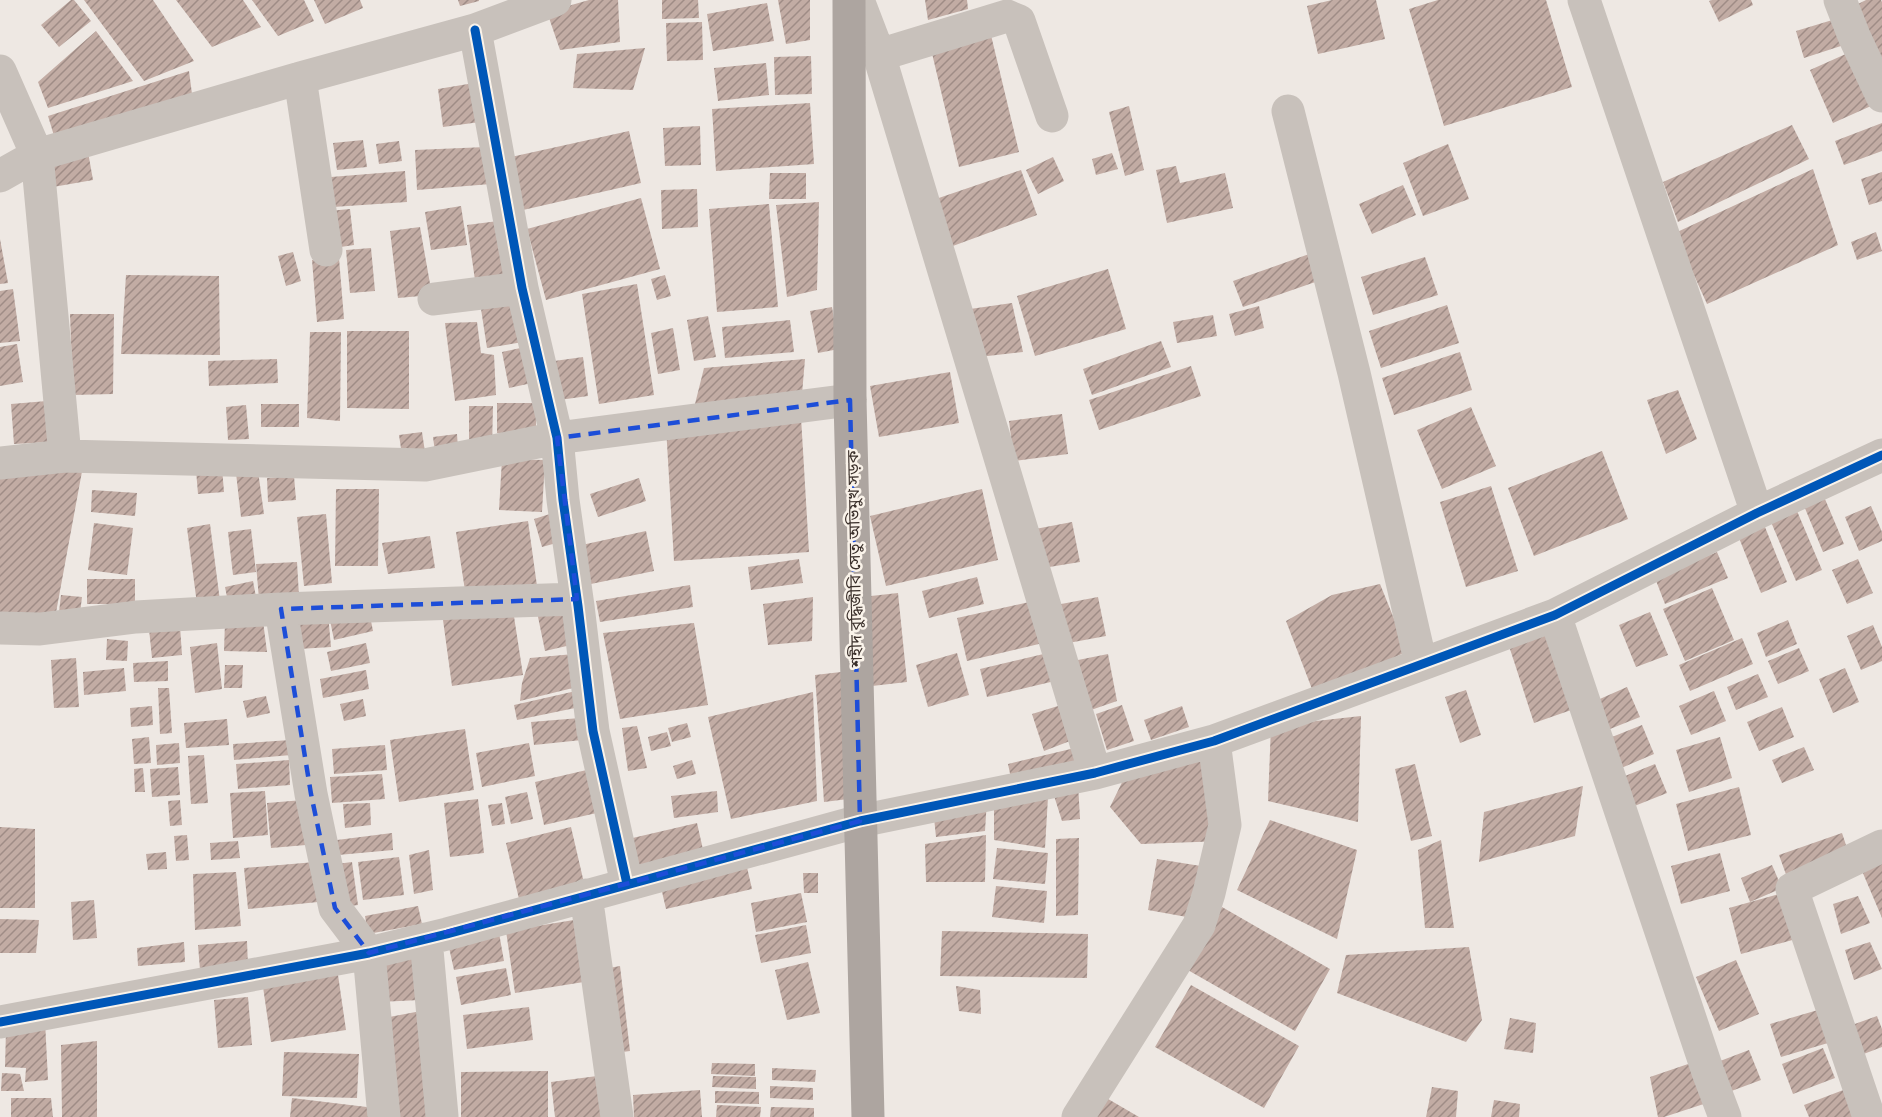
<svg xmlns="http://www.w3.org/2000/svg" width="1882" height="1117" font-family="'Fira Sans','Noto Sans Bengali',sans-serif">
<defs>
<pattern id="building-hatch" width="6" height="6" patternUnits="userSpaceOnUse" patternTransform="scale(1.5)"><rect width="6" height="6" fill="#c2aca4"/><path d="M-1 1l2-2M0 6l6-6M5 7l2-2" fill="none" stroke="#9f8c86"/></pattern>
</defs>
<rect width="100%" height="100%" fill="#eee8e3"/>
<!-- building -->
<path fill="url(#building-hatch)" d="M71 0H74L91 21 59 47 41 25Z
M84 0H153L194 61 144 81Z
M176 0H243L261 27 212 47Z
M252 0H304L314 21 278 36Z
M314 0H360L363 8 325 24Z
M458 0H479V1L460 6Z
M589 0H618L620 42 560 50 547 12Z
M662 0H698L699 18 662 19Z
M778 0H810V40L786 44Z
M925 0H967L968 9 928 20Z
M1332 0H1376L1385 39 1318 54 1307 6Z
M1438 0H1546L1572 87 1444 126 1409 9Z
M1712 0H1751L1753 5 1719 22 1709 1Z
M1866 0H1881L1882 2V79L1846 10Z
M767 3 774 41 713 51 707 14Z
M1839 18 1847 44 1804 58 1796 31Z
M702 22 703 60 667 61 666 23Z
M96 31 133 81 48 108 38 82Z
M990 31 1019 152 959 167 930 45Z
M645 48 633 90 573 88 577 54Z
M1848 53 1871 106 1833 123 1810 70Z
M811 56 812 94 775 95 774 57Z
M766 63 769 95 718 101 714 68Z
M189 71 192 94 55 139 48 116Z
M474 83 480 122 443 127 438 89Z
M810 103 814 164 716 171 712 109Z
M1129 106 1144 170 1125 176 1109 112Z
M1882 123V151L1844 165 1835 141Z
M1792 125 1809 159 1678 222 1663 182Z
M700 126 701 165 665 166 663 128Z
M629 131 641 183 523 210 511 157Z
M363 140 367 167 337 170 333 143Z
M399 141 402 161 379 164 376 144Z
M1448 144 1469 199 1423 216 1403 163Z
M486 147 491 184 417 190 415 150Z
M88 152 93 180 53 187 48 159Z
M1112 153 1118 169 1096 175 1092 159Z
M1053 157 1064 181 1038 194 1026 170Z
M1176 166 1180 183 1225 173 1233 208 1167 223 1156 170Z
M1813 169 1838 245 1707 304 1675 233Z
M1021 170 1037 215 942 250 927 202Z
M405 171 407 202 333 207 331 177Z
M1882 172V201L1869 205 1861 179Z
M770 173H806V199H769Z
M1403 185 1416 215 1372 234 1359 204Z
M697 189 698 227 662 229 661 190Z
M641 198 660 269 546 300 527 229Z
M819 202 817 290 787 297 776 205Z
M769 204 778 307 717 312 709 209Z
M461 206 467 245 431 250 425 212Z
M350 209 354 245 334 248 329 211Z
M506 220 514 274 475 280 467 225Z
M420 227 432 295 398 298 390 231Z
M1876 232 1882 251 1857 260 1851 242Z
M0 239 8 283 0 284Z
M371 248 375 291 350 293 346 250Z
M293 252 301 281 286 286 278 256Z
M1312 253 1321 280 1243 307 1233 281Z
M1425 257 1438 295 1373 315 1361 277Z
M339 258 344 319 317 322 312 260Z
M1108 269 1126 329 1035 356 1017 296Z
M126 275 219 276 220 355 121 354Z
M665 275 671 296 657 300 651 279Z
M637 284 654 395 599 404 582 294Z
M13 289 20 341 0 343V291Z
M1012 303 1023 352 979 357 963 310Z
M518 304 523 342 487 348 481 309Z
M1447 305 1459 343 1381 368 1369 331Z
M1259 306 1264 328 1235 336 1229 314Z
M832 307 839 349 818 353 810 311Z
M70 314H114L113 394 73 395Z
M1213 315 1217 336 1177 343 1173 322Z
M708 316 716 357 694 361 687 320Z
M790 320 794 352 725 358 722 327Z
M477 322 481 353 494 355 496 395 455 401 445 323Z
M673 328 680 370 658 374 651 333Z
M347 331H409V409L347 408Z
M310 332H341L340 421 307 418Z
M1161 341 1171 367 1092 395 1083 369Z
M17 344 23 382 0 386V347Z
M525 347 532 383 509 388 502 352Z
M1460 352 1472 390 1394 415 1382 378Z
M583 357 588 396 552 401 547 362Z
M277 359 278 383 209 386 208 361Z
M805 359 802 394 694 408 704 368Z
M1191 366 1201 396 1099 430 1089 400Z
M950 372 959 423 879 437 870 386Z
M1678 390 1697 439 1666 454 1647 400Z
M47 401 50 442 14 444 11 404Z
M497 403H536V433H497Z
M261 404H299V427H261Z
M246 405 249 439 228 440 226 407Z
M469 406H493L492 449H469Z
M1471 407 1496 466 1442 489 1417 430Z
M1062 414 1068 454 1014 461 1009 421Z
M801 417 809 552 674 561 666 427Z
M422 432 425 452 402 455 399 435Z
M457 434 458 449 435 452 433 437Z
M1602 451 1628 519 1534 556 1508 488Z
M502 459 545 460 542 512 499 510Z
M83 466 55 618 0 616V475Z
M222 468 224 492 198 494 196 470Z
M258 471 264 514 241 517 236 473Z
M294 476 296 500 268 502 267 478Z
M639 478 646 501 598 517 590 494Z
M1491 486 1518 571 1466 587 1440 502Z
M336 489H379L378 566H335Z
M982 489 998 560 886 586 870 516Z
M92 490 137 493 135 516 91 512Z
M1822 492 1844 544 1823 552 1802 501Z
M1871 506 1882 532V541L1859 551 1845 517Z
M1797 511 1822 570 1796 581 1771 522Z
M553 513 560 542 542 547 534 519Z
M326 514 332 583 304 586 297 517Z
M528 521 537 586 466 597 456 532Z
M1072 522 1080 562 1037 569 1030 530Z
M1763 522 1787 582 1761 593 1737 533Z
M94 523 133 528 127 575 88 570Z
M210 524 220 601 197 604 187 528Z
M251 529 256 572 233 575 228 532Z
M646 531 654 571 586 585 577 546Z
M430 536 435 568 388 574 382 543Z
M1717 552 1728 578 1665 604 1655 578Z
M799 559 803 583 751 590 748 567Z
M1858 559 1873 593 1847 604 1832 570Z
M297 562 299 596 259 599 256 564Z
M977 577 984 604 929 618 922 591Z
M87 579H135V604H87Z
M253 581 256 597 228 602 225 587Z
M1380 584 1407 651 1360 676 1312 689 1286 621 1332 595Z
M690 585 693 607 600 622 596 601Z
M1712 588 1734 640 1685 661 1663 609Z
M898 593 907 682 872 686 862 597Z
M61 595 82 597 80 613 59 612Z
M813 597 812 641 768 645 763 604Z
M1098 597 1106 636 1063 644 1056 605Z
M1034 601 1043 643 967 661 957 618Z
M563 606 571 645 545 651 537 612Z
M513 610 523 675 452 686 443 620Z
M369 611 373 631 334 640 330 620Z
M1650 612 1668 655 1636 667 1619 625Z
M328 614 331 647 299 649 297 616Z
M1788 620 1797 644 1766 657 1757 633Z
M263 621 267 652 224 651 225 622Z
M694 623 708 705 620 719 603 633Z
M1873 625 1882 647V661L1861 670 1847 636Z
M180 626 182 655 152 658 149 629Z
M1552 632 1577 708 1534 723 1509 646Z
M1742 638 1753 664 1690 691 1679 665Z
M107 639 128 641 127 661 106 660Z
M217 643 222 689 195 693 190 647Z
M366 643 370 663 331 671 327 652Z
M1799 648 1809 671 1778 684 1768 661Z
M1052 652 1059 680 987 697 980 669Z
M957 653 969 695 928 707 916 665Z
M574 654 577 687 520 701 522 683 530 658Z
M1108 654 1117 701 1091 710 1073 661Z
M76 658 79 707 54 708 51 660Z
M168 661V681L134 682 133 663Z
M225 665H243L242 688H224Z
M124 668 126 691 84 695 83 672Z
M1845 668 1859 702 1833 713 1819 679Z
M366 670 369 689 323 698 320 679Z
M841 672 848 799 824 802 815 675Z
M1758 674 1768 697 1736 710 1727 687Z
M1627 687 1640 717 1605 731 1593 702Z
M158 688H169L172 733 160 734Z
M1466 690 1481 735 1460 743 1445 697Z
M576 691 580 707 517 720 514 705Z
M1714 691 1726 721 1691 735 1679 706Z
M813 692 817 801 731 819 708 717Z
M266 696 270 713 247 718 243 701Z
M363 699 366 716 344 721 340 704Z
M1122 705 1134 741 1107 750 1096 714Z
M152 706 153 725 131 727 130 708Z
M1058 706 1070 741 1044 751 1032 714Z
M1182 706 1189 727 1151 740 1144 720Z
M1782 707 1794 737 1759 751 1747 722Z
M1361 716 1358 822 1268 801 1271 726Z
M580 718 582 740 534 745 531 722Z
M227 719 229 745 186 748 184 723Z
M687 723 691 737 672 742 668 728Z
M1642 725 1654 754 1619 769 1607 739Z
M637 726 647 768 628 771 622 728Z
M465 729 474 790 399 802 390 740Z
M667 732 671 746 651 751 648 737Z
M149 737 151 763 134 764 132 739Z
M1720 737 1732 778 1689 792 1676 750Z
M290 740 291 755 234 760 233 744Z
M179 743 180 763 157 765 156 745Z
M529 743 535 776 482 787 476 753Z
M1230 744 1224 841 1141 844 1110 807 1130 766Z
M385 745 387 770 334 774 332 749Z
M1804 747 1814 770 1782 783 1772 760Z
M1075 748 1080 767 1012 783 1008 764Z
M204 755 208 803 191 804 188 756Z
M289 760 290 785 238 789 236 764Z
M692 760 696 774 677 779 673 766Z
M1415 764 1432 836 1411 841 1395 769Z
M1655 764 1667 793 1632 807 1620 778Z
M178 767 180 795 152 797 150 769Z
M143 768 145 792H135L134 769Z
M591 769 601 812 544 825 535 782Z
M382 774 385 799 332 803 330 777Z
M1050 783H1078L1080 819 1062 821Z
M1583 786 1575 836 1479 862 1484 812Z
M1739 787 1751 835 1688 851 1676 804Z
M265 791 268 835 233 838 230 793Z
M717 791 718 812 674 818 671 796Z
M527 792 533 819 511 824 505 797Z
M994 796 1048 797 1045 848 994 840Z
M478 799 484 853 450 857 444 803Z
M987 799 985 831 936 837 933 808Z
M180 800 182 825 170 826 168 801Z
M303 800 306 845 271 848 267 803Z
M370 803 371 825 345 828 343 804Z
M502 803 505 824 492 826 488 805Z
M1270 820 1357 850 1337 939 1237 890Z
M697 823 704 854 631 871 624 840Z
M0 827 35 829V908H0Z
M571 827 584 883 519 899 506 843Z
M392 833 393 850 338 855 337 840Z
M1842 833 1850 857 1788 880 1779 855Z
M187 835 189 860 176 861 174 836Z
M986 835 985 882H926L925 844Z
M1079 838 1078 915 1056 916V839Z
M1441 840 1454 928H1425L1418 850Z
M238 841 240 858 211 860 210 843Z
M997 848 1048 853 1045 884 993 879Z
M429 850 433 890 414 894 409 855Z
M166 852 167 869 148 870 146 854Z
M1720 853 1730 891 1681 904 1671 866Z
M399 857 404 895 363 900 358 862Z
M1157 859 1207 867 1198 919 1148 910Z
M315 862 318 902 248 909 244 868Z
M352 862 358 905 343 907 337 864Z
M1882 862V918L1862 871Z
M746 863 752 889 666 909 660 883Z
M1772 865 1782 888 1750 902 1741 878Z
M236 872 241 926 195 930 193 874Z
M803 873H818V893H804Z
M996 886 1047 891 1044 923 992 917Z
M801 893 807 922 756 932 751 903Z
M1783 893 1796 939 1741 954 1729 908Z
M1858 896 1870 923 1841 934 1833 904Z
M94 900 97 938 73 940 71 902Z
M418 906 422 924 368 934 365 916Z
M1222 907 1330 969 1295 1031 1186 969Z
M0 919 39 920 36 953H0Z
M580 919 590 981 515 993 506 931Z
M806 925 811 953 761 963 755 935Z
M942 931 1088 934 1087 978 940 976Z
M499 933 504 961 454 970 448 943Z
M247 941 248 967 200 970 198 945Z
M184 942 185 962 138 966 137 948Z
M1870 942 1882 969 1854 980 1845 950Z
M1469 947 1482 1020 1466 1042 1337 993 1346 955Z
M417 953 420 1000 379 1002V962Z
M1736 960 1759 1014 1719 1031 1696 977Z
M808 962 820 1013 787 1020 775 970Z
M620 966 630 1051 615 1053 604 969Z
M337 968 346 1030 271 1042 262 980Z
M506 968 511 995 461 1005 456 977Z
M1191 985 1299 1046 1264 1108 1155 1047Z
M956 986 980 990 981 1014 959 1011Z
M248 997 252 1045 218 1048 214 1000Z
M529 1007 533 1040 467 1049 463 1015Z
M1818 1010 1828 1043 1781 1057 1770 1024Z
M421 1011 436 1117H391L384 1018Z
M1877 1016 1882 1029V1047L1861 1055 1852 1025Z
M1510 1018 1536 1023 1533 1053 1504 1049Z
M45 1021 48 1080 25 1082 26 1068 5 1067 6 1030Z
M97 1041V1117H62L61 1045Z
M1823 1048 1835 1078 1793 1094 1782 1064Z
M1749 1050 1761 1080 1718 1096 1707 1066Z
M284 1052 359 1054 357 1098 282 1096Z
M712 1063 755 1064V1076L711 1074Z
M1691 1063 1719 1099 1664 1117H1658L1650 1077Z
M772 1068 816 1070 815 1082 772 1080Z
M548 1071V1117H461V1072Z
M2 1073 20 1074 24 1091H1Z
M605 1075 610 1117H555L551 1082Z
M713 1076 756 1077V1089L712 1087Z
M770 1086 813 1088V1100L770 1098Z
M1432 1087 1458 1091 1456 1117H1426Z
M1846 1089 1857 1117H1809L1804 1105Z
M700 1090 702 1117H634L633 1095Z
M715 1091 759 1092V1104L715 1103Z
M1103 1096 1139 1117H1090Z
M11 1098H51L53 1117H11Z
M292 1098 375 1108 373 1117H290Z
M1494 1100 1520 1104 1519 1117H1491Z
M717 1105 761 1107 760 1117H716Z
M771 1107 814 1108V1117H770Z"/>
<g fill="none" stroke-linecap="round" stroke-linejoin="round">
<!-- minor -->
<path stroke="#c8c1bb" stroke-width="33" d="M858 0 879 55 1095 773
M1584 0 1757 513
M1840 0 1854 36 1882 96
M475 30 522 288 557 438 563 500 578 606 593 731 627 884
M879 55 1007 16 1019 21 1052 116
M0 71 37 155 65 456
M300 78 326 250
M1288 111 1354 373 1421 664
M0 176 37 155 300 78 475 30 555 0
M434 299 522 288
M0 463 65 456 425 465 557 438 850 400
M1555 615 1708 1072 1725 1117
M0 628 40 629 136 617 281 609
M586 895 617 1117
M426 939 442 1116
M0 1022 369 953 447 934 860 821 1095 773 1214 741 1555 615 1757 513 1882 455
M384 1117 369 953 335 908 311 794 281 609 577 599
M1078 1117 1199 925 1209 893 1225 825 1214 741
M1869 1117 1792 889 1882 846"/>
<!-- major -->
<path stroke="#ada5a0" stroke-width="33" d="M849 0 850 400 868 1117"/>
<defs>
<path id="cycleway" d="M475 30 522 288 557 438 563 500 578 606 593 731 627 884
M0 1022 369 953 447 934 860 821 1095 773 1214 741 1555 615 1757 513 1882 455"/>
</defs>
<!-- cycleway casing -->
<use href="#cycleway" stroke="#faf3ea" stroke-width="13"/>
<!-- cycleway -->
<use href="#cycleway" stroke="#0057b8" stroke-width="9"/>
</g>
<!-- marked area -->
<path fill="none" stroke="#1d4ed8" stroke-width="4.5" stroke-dasharray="12 8" stroke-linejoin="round" d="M850 400 860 821 369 953 335 908 311 794 281 609 577 599 557 438Z"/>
<g text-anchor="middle" stroke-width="5" stroke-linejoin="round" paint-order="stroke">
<!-- street labels -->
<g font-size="16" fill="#392e29" stroke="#faf3ea">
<text transform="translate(854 559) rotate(-91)" y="6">শহীদ বুদ্ধিজীবি সেতু অভিমুখ সড়ক</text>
</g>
</g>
</svg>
